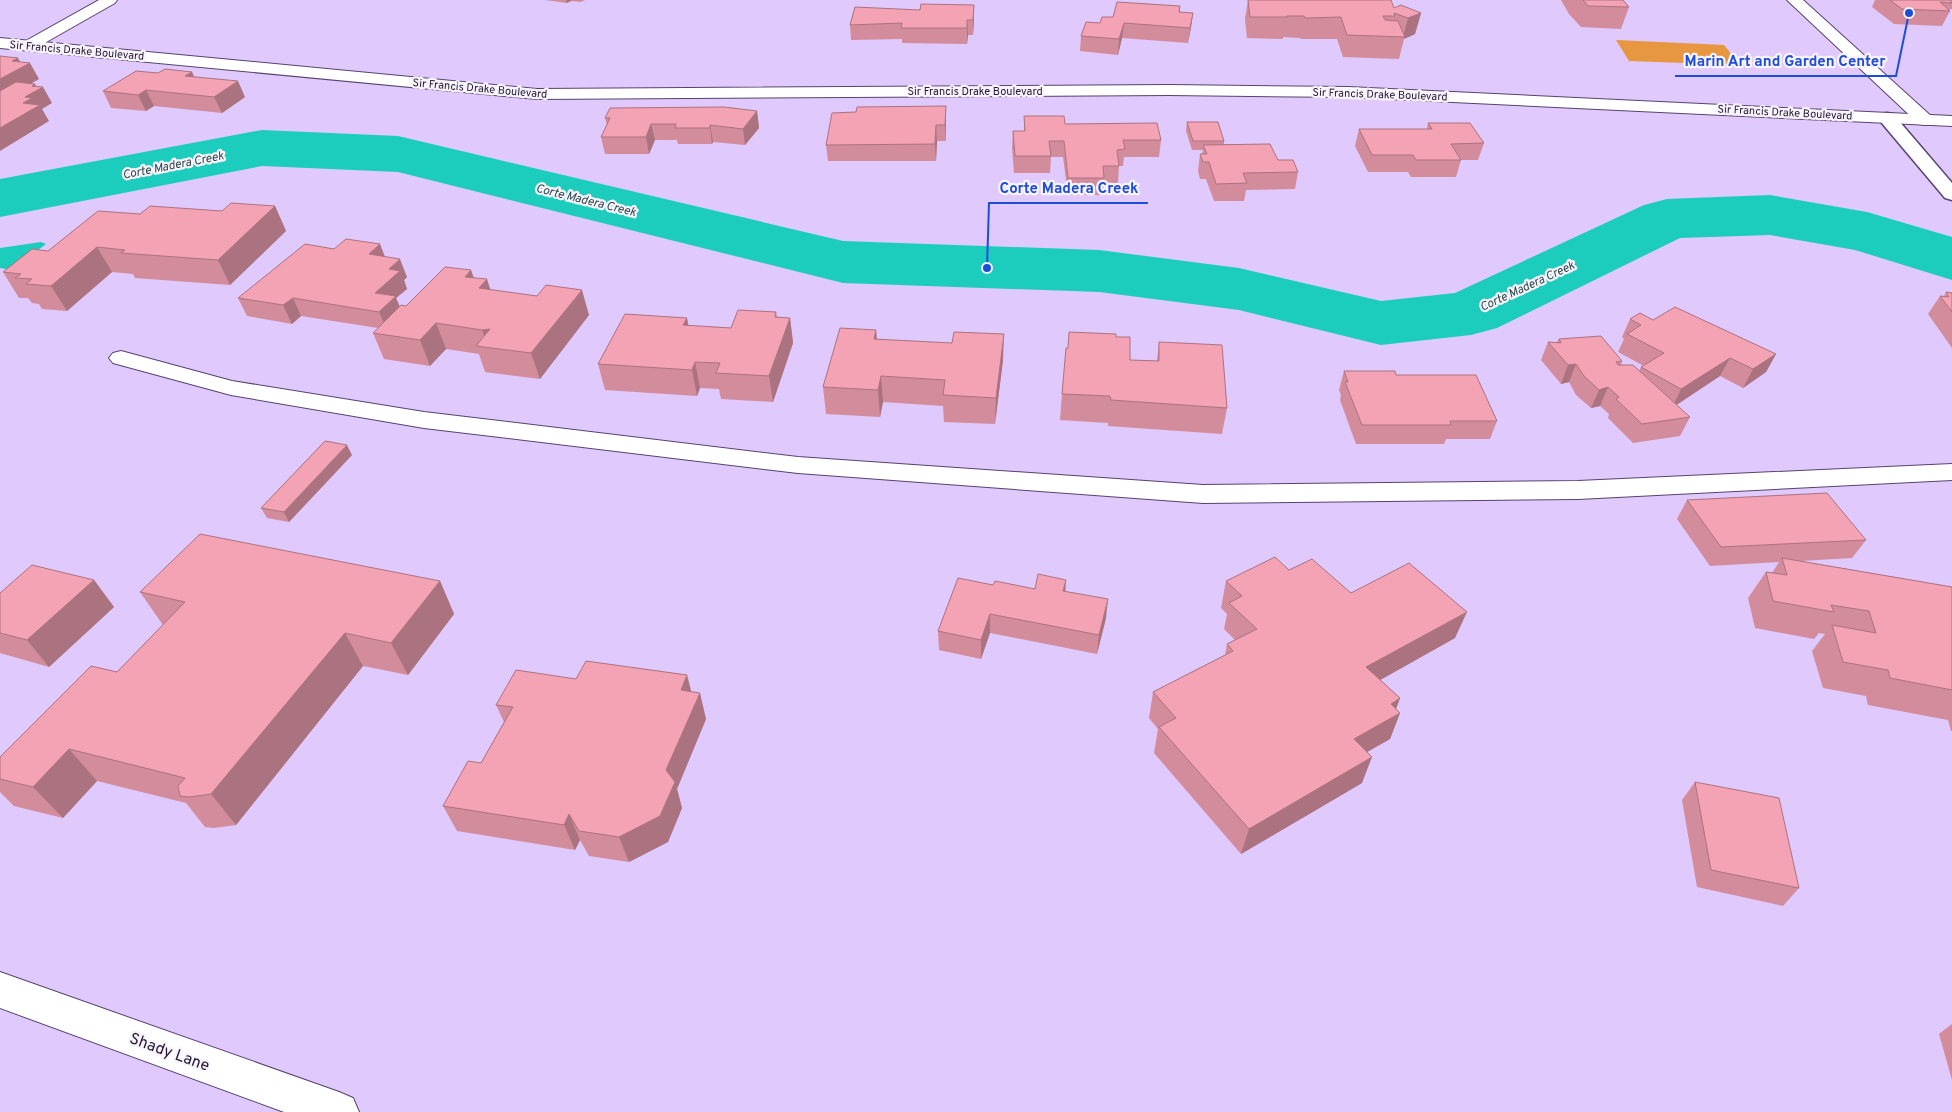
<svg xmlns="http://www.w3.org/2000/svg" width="1952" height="1112" font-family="Overpass,sans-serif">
<rect width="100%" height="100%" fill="#e0c9fc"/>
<!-- green -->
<path fill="#e69740" d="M1616 40 1724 45 1740 65 1629 61Z"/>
<!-- water -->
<path fill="#1ccdbd" d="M41 242 46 244 12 270 0 268V248Z"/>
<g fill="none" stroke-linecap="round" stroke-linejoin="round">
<!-- river -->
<path fill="#1ccdbd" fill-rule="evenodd" d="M262 130 398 136 843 241 1099 250 1239 268 1381 301 1455 293 1644 205 1667 199 1770 195 1867 212 1952 237V280L1855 250 1770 235 1680 238 1497 328 1471 335 1381 345 1239 310 1099 292 843 283 398 172 262 166 0 217V179Z"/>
<defs>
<path id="service" d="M1887 113 1893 114 1952 183V200L1945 198 1881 122 1879 118 1881 114Z"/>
<path id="minor" d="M99 0H117L115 3 34 49H22L20 46 22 43Z
M121 351 232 381 424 412 798 457 1203 485 1578 481 1952 464V480L1578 499 1203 503 798 473 424 428 231 395 113 363 109 358 113 353Z"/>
<path id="tertiary" d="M1787 0H1803L1931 116 1934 120 1931 124 1925 125 1919 124Z
M0 972 339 1092 353 1098 359 1112H284L0 1008Z"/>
<path id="primary" d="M0 38 537 89 1169 85 1348 87 1952 116V126L1348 97 1169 95 537 99 0 48Z"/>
</defs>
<!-- service casing -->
<use href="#service" stroke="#57436d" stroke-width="3"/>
<!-- minor casing -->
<use href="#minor" stroke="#57436d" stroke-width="2"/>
<!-- tertiary casing -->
<use href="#tertiary" stroke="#57436d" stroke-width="2"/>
<!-- primary casing -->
<use href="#primary" stroke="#57436d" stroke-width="2"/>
<!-- service -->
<use href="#service" fill="#fff" fill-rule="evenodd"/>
<!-- minor -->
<use href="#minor" fill="#fff" fill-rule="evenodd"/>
<!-- tertiary -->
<use href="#tertiary" fill="#fff" fill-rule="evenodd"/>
<!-- primary -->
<use href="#primary" fill="#fff" fill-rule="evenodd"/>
</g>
<!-- wall -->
<path fill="#d28c9c" d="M545 0H585L581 2 571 1 567 3Z
M1248 0H1391L1394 8 1421 13 1415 34 1404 39 1399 59 1343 57 1337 39H1301L1300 38 1283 37V39L1247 38 1245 19Z
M1561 0H1657H1623L1629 7 1621 29 1581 27 1569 14Z
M1873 0H1952V9H1950V11L1942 26 1894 24 1872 7 1875 0Z
M921 4 974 20 973 35H968L967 44 902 43V39L851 40 850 25 920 10Z
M1180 6V12L1193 13 1188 43 1122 38 1118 55 1080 51 1081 36 1100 23 1113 17Z
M192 72 194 77 245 97 222 113 154 106 146 111 111 108 103 91 158 73Z
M946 106V141H937L936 161H828L826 145 856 112Z
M757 111 759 128 745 145 713 142 712 144H678L677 140H655L649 154H605L601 137 607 125 605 118Z
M1024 116 1065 124 1161 140 1159 157H1124L1123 166H1119L1118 183H1104L1103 195H1068L1063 157H1051L1050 173H1014L1012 148 1013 131H1024Z
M1187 122 1224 141V144L1278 160 1298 172 1295 189 1246 190 1244 201H1214L1206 179H1200L1198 171 1200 154H1202L1203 150H1192L1186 131Z
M1428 123 1484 143 1478 160H1461L1456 177H1411L1408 172H1368L1355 146 1359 129H1427Z
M275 206 286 231 230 285 135 278 133 274 112 272 67 311 42 309 39 304 32 303 28 298H19L3 272 48 251 140 214 222 211Z
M385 256 407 277 404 280 407 289 396 298 400 307 406 306 474 278 490 289 589 315 540 379 485 372 479 354 446 349 430 366 384 359 373 333 378 328 301 316 292 324 247 316 238 298Z
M1946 292 1952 293V348L1928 314 1940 296H1944Z
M776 312 777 317 790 318 793 343 773 402 721 399 719 389 700 388 697 396 605 390 598 364 688 326 731 328Z
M1630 319 1776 354 1766 372 1743 388 1720 376 1676 405 1690 417 1680 436 1633 443 1608 418 1609 414 1600 406 1591 408 1576 395 1569 382 1561 384 1541 360 1548 342H1557L1559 339 1622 361 1621 365 1639 371 1641 367 1644 366 1618 352 1624 339 1622 337Z
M876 330 877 339 1003 360 995 424 944 422 943 406 883 402 880 417 826 414 823 387Z
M1116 337 1130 360 1157 361 1159 342 1227 408 1222 434 1108 426V423L1060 420 1062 394 1068 348Z
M1344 371 1396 375 1497 421 1490 439H1446L1444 444H1356L1340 400 1341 395 1339 390Z
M352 455 289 522 267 518 261 508Z
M1687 500 1866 540 1852 558 1801 561 1952 587V731H1951L1948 720 1868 705 1866 696 1823 688 1812 651 1825 634 1819 633 1814 639 1755 628 1748 598 1766 572 1772 573 1779 562 1710 566 1677 519Z
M1289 570 1351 593 1455 638 1380 680 1400 698 1396 709 1400 713 1390 739 1367 752 1362 783 1241 854 1154 753 1158 729 1149 718 1153 692 1225 655 1227 644 1235 640 1224 629 1227 614 1221 608 1226 581Z
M94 580 114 607 49 667 0 653V593Z
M440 581 454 614 408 675 363 666 236 825 214 828 205 827 186 803 97 781 63 818 14 806 0 792V757L117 672 163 625 140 592Z
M993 585 1065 592 1106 618 1097 654 990 633 981 659 939 650 938 631Z
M576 679 691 692 706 719 677 789 682 808 668 842 629 862 589 856 580 840 575 850 457 831 443 806 481 763 504 722 496 705Z
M1695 782 1799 888 1783 906 1697 887 1682 800Z
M1952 1024V1080L1939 1034Z"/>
<!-- shaded-wall -->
<path fill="#ab727f" d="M566 0H571V1L567 3Z
M974 5V20L973 35V20Z
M1193 13 1191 28 1188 43 1190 28Z
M1421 13 1415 34 1404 39 1405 37H1403L1408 18Z
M967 20 968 35 967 44Z
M1124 23 1122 38 1118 55 1119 39Z
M18 58 23 67 30 63 39 79 0 101V79L12 61Z
M192 72 199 88 185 76Z
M238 81 245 97 222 113 214 97Z
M35 84 38 90 43 87 52 103 42 109 49 121 0 151V128L23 103 25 97 32 86Z
M146 90 154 106 146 111 138 95Z
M946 106V141L945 125Z
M757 111 759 128 745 145 743 129Z
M651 124 655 140 649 154 646 137Z
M710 125 713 142 712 144 710 128Z
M936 125 937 141 936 161 935 144Z
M275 206 286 231 230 285 218 260Z
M380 244 387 262 369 254Z
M97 247 112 272 67 311 51 286Z
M400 259 407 277 404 280 407 289 396 298 403 314 387 330 379 312 375 293 389 269Z
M471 270 480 295 465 277Z
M487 279 495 305 479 288Z
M582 290 589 315 540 379 531 353Z
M293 298 301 316 292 324 283 305Z
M687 318 692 343 683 325Z
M790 318 793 343 773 402 769 376Z
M436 323 446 349 430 366 420 340Z
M490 329 488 347 482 330Z
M876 330 878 356 874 339Z
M1004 334 1003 360 995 424 996 398Z
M1776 354 1766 372 1743 388 1753 369Z
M1730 358 1720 376 1672 408 1681 389Z
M695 362 700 388 697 396 692 370Z
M1576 364 1569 382 1561 384 1568 365Z
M881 376 883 402 880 417 878 390Z
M1608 387 1600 406 1591 408 1599 390Z
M347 445 352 455 289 522 284 512Z
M94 580 114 607 49 667 27 640Z
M1066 580 1065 598 1063 591Z
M440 581 454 614 408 675 391 643Z
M1108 599 1106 618 1097 654 1099 635Z
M1467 612 1455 638 1357 693 1366 667Z
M990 614V633L981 659V640Z
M345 633 363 666 236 825 211 794Z
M687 675 694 702 681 690Z
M700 693 706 719 677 789 682 808 668 842 629 862 619 837 666 770Z
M1400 698 1393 717 1400 713 1390 739 1344 765 1354 739 1391 704Z
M69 749 97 781 63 818 33 787Z
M1372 757 1362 783 1241 854 1249 829Z
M569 814 580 840 575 850 564 825Z"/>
<!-- building -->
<path fill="#f4a3b5" stroke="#ab727f" d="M1248 0H1391L1394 8 1401 5 1421 13 1408 18 1394 13 1395 16H1383L1385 20 1398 21 1405 37 1347 35 1341 17 1305 18 1304 16H1287V17H1250Z
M1583 0H1623L1629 7 1588 6Z
M1890 0H1950L1952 3 1940 2 1950 11 1902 9Z
M1117 2 1180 6 1179 12 1193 13 1190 28 1124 23 1119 39 1081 36 1086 22 1100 23 1102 17H1113Z
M921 4 974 5 973 20H967V28H901L902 23 850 25 855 7 920 10Z
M0 56 18 58 12 61 30 63 0 79Z
M165 69 192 72 185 76 238 81 214 97 146 90 138 95 103 91 136 71 158 73Z
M16 82 35 84 32 86 43 87 25 97 32 98 23 103 40 105 0 128V91Z
M946 106 945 125H936L935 144 826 145 832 113 856 112 857 107Z
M724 107 757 111 743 129 710 125V128H675L676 124H651L646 137H601L610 118H605L610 108Z
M1024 116H1064L1065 124 1157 123 1161 140H1123L1125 149 1117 150 1119 166H1103L1104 178H1068L1064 141H1049L1051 156H1015L1013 131H1025Z
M1187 122H1218L1224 141H1193Z
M1428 123H1470L1484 143 1451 144 1461 160H1416L1413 155H1372L1359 129H1432Z
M1270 144 1278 160H1293L1298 172 1243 173 1247 183 1216 184 1209 162H1203L1200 154H1207L1203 145Z
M231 203 275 206 218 260 121 253 125 250 97 247 51 286 26 284 32 279 15 278 21 274 3 272 32 249 48 251 98 211 140 214 150 206 222 211Z
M346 239 380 244 369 254 400 259 389 269 400 271 375 293 396 296 379 312 293 298 283 305 238 298 305 244 334 249Z
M445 267 471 270 465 277 487 279 479 288 537 296 546 285 582 290 531 353 476 346 490 329 482 330 436 323 420 340 373 333 401 305 406 306Z
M1946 292 1952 293V312L1940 296 1949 297Z
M1675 307 1776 354 1753 369 1730 358 1681 389 1641 367 1664 353 1627 334 1641 325 1630 319 1640 313 1653 320Z
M738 310 776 312 775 317 790 318 769 376 716 373 720 363 695 362 692 370 598 364 625 314 687 318 683 325 731 328Z
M840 328 876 330 874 339 952 343 954 332 1004 334 996 398 943 395 945 380 881 376 878 390 823 387Z
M1069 332 1116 334V337H1130V360L1159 361V342L1222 345 1227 408 1111 400 1110 396 1062 394 1066 348H1068Z
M1601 336 1622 361 1616 362 1618 365H1633L1690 417 1642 424 1616 399 1619 397 1608 387 1599 390 1584 376 1576 364 1568 365 1548 342 1561 343 1559 339Z
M1344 371H1395L1396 375H1476L1497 421H1450L1451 425H1362L1345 382H1348Z
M325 441 347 445 284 512 261 508Z
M1827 493 1866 540 1721 547 1687 500Z
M200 534 440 581 391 643 345 633 211 794 189 797 180 796 178 786 185 778 69 749 33 787 0 779V757L91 666 117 672 185 602 140 592Z
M1275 557 1289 570 1312 559 1351 593 1409 563 1467 612 1366 667 1400 698 1391 704 1400 713 1354 739 1372 757 1249 829 1159 727 1176 718 1153 692 1233 651 1227 644 1257 629 1229 603 1242 596 1226 581Z
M1782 558 1952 587V690L1890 678 1888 670 1843 662 1832 625 1876 633 1869 611 1831 605 1834 612 1773 601 1766 572 1787 575Z
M32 565 94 580 27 640 0 633V593Z
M1038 574 1066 580 1063 591 1108 599 1099 635 990 614 981 640 938 631 958 578 993 585 995 581 1035 589Z
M586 661 687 675 681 690 700 693 666 770 675 782 660 816 619 837 579 831 569 814 564 825 443 806 468 761 481 763 513 707 496 705 516 670 576 679Z
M1695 782 1779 798 1799 888 1711 870Z"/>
<g text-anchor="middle" stroke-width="4.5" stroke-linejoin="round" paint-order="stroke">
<!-- far-street labels -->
<g font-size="11" fill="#22192c" stroke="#f8f3fe">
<text transform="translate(77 50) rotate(5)" y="4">Sir Francis Drake Boulevard</text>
<text transform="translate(480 88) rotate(5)" y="4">Sir Francis Drake Boulevard</text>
<text x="975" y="95">Sir Francis Drake Boulevard</text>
<text transform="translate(1380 94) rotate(2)" y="4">Sir Francis Drake Boulevard</text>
<text transform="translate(1785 112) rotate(3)" y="4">Sir Francis Drake Boulevard</text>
</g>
<!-- far-water labels -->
<g font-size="12" font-style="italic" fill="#2a4a46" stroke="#f8f3fe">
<text transform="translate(173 165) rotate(-11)" y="4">Corte Madera Creek</text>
<text transform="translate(586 200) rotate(14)" y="4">Corte Madera Creek</text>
<text transform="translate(1527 286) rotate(-25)" y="4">Corte Madera Creek</text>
</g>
<!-- near-street labels -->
<g font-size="16" fill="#22192c" stroke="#f8f3fe">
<text transform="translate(170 1051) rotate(20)" y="6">Shady Lane</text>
</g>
</g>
<!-- callouts -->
<path fill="none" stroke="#1d4ed8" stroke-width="2" d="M1909 13L1896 76H1675M987 268L989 203H1148"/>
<g fill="#1d4ed8" stroke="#f8f3fe" stroke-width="2">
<circle cx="1909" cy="13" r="5"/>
<circle cx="987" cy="268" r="5"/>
</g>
<g font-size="15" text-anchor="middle" font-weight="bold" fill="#1d4ed8" stroke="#f8f3fe" stroke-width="4.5" stroke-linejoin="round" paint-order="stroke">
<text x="1785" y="66">Marin Art and Garden Center</text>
<text x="1069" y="193">Corte Madera Creek</text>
</g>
</svg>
